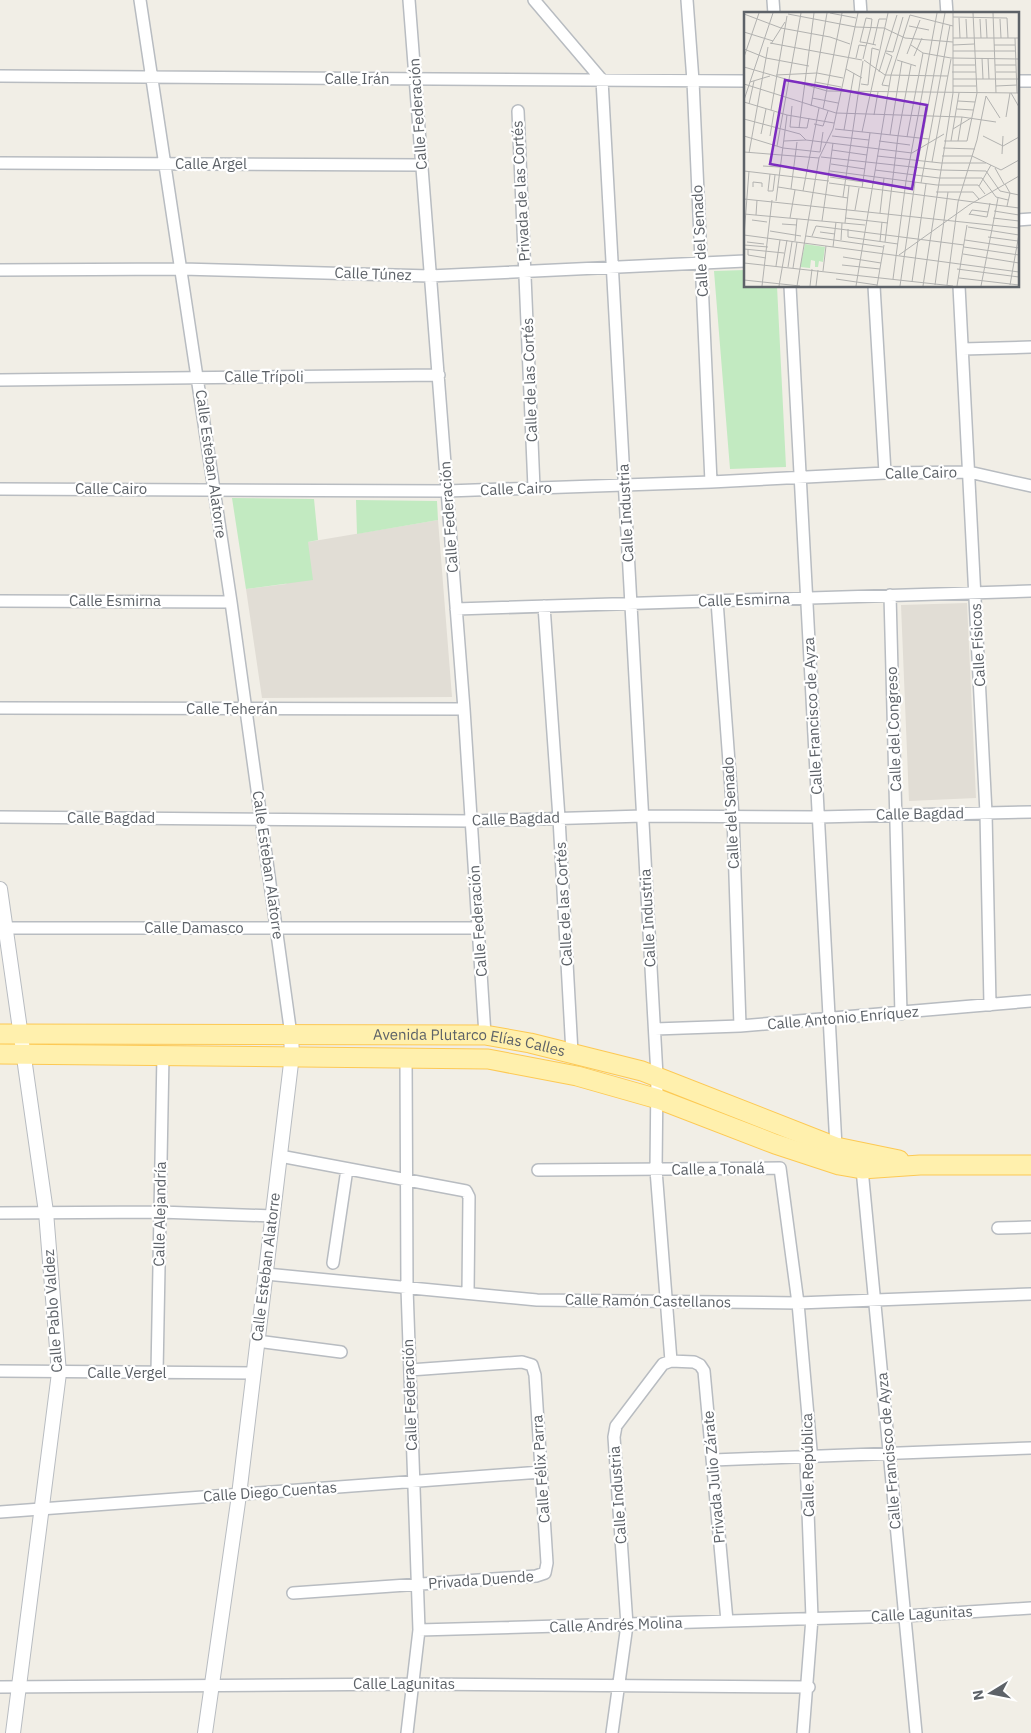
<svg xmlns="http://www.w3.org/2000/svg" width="1031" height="1733" font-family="'IBM Plex Sans',sans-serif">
<rect width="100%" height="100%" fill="#f1eee6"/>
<!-- education -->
<path fill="#e1ddd5" d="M438 520 452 697 262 698 246 589 286 584 308 542Z
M967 603 976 798 909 801 901 605Z"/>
<!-- green -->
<path fill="#c2eac1" d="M745 270V286H777L786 467 730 469 714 271Z
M232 498 314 499 318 540 308 542 313 580 246 589Z
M356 500 437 501 438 520 357 534Z"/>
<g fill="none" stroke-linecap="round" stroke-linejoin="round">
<defs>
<path id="minor" d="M140 0 231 602 291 1035
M409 0 464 709 485 1035
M534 0 602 80 657 1076 656 1170 671 1361
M687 0 693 81 711 482
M773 0 774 14
M860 0 861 14
M946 0 947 14
M0 76 745 81
M1017 81H1031
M518 111 534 488
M0 163 422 165
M1017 220 1031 219
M0 270 182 269 430 276 745 261
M790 286 836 1147
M874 286 885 473
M959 286 986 813 990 1005
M963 349 1031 347
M0 380 439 375
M0 489 447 491 711 482 885 473 969 472 1031 486
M890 595 901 1014
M0 601 231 602
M717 601 733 816 740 1026
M544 606 559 818 572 1053
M456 609 1031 591
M0 708 464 709
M0 817 471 821 643 816 818 817 1031 812
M0 928H478
M655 1029 740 1026 1031 1001
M406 1057 407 1288 419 1630 407 1733
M280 1156 466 1191 469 1197 468 1293
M862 1169 916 1733
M538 1170 780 1168 798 1303 811 1450 806 1458 812 1618 803 1733
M0 1213 160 1212 273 1216
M998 1228 1031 1227
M333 1263 347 1169
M266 1274 537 1300 798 1303 1031 1294
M257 1341 341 1352
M0 1371 253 1373
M157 1373 163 1055
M713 1460 1031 1448
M0 1512 541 1472
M293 1593 536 1576 545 1573 547 1563 535 1375 532 1365 522 1362 410 1370
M419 1630 905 1616 1031 1608
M0 1687 413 1684 809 1687
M612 1733 627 1625 614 1437 616 1426 663 1364 671 1361 694 1362 700 1365 704 1371 727 1621"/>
<path id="tertiary" d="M0 889 46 1212 59 1373 13 1733
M205 1733 239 1495 292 1055 291 1035"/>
<g id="primary">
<path id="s1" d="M0 1034 485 1035 530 1043 642 1071 836 1147 899 1160"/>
<path d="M0 1054 488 1059 577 1076 658 1099 775 1144 839 1165 862 1169 920 1165H1031"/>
</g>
</defs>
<!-- minor casing -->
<use href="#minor" stroke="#b8bcc1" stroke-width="14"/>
<!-- tertiary casing -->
<use href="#tertiary" stroke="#b8bcc1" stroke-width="16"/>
<!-- primary casing -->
<use href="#primary" stroke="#fdc953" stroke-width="21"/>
<!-- minor -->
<use href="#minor" stroke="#fff" stroke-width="11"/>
<!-- tertiary -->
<use href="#tertiary" stroke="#fff" stroke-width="14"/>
<!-- primary -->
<use href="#primary" stroke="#fff0ad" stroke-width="19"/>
</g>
<g text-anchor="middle" stroke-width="4.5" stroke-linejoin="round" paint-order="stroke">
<!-- street labels -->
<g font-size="15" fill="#5d6268" stroke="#fff">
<text x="357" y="84">Calle Irán</text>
<text transform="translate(418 114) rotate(-94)" y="5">Calle Federación</text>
<text x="211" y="169">Calle Argel</text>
<text transform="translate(521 191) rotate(-93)" y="5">Privada de las Cortés</text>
<text transform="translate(700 241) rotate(-93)" y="5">Calle del Senado</text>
<text transform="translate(373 274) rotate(2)" y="5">Calle Túnez</text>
<text x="264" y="382">Calle Trípoli</text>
<text transform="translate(530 380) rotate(-92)" y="5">Calle de las Cortés</text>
<text transform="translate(211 464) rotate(82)" y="5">Calle Esteban Alatorre</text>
<text transform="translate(921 473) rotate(-1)" y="5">Calle Cairo</text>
<text x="111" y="494">Calle Cairo</text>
<text transform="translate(516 489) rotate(-2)" y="5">Calle Cairo</text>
<text transform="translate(626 513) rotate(-93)" y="5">Calle Industria</text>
<text transform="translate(449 517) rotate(-94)" y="5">Calle Federación</text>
<text transform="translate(744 600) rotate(-2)" y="5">Calle Esmirna</text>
<text x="115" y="606">Calle Esmirna</text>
<text transform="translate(978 645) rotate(-93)" y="5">Calle Físicos</text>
<text x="232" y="714">Calle Teherán</text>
<text transform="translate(813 716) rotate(-93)" y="5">Calle Francisco de Ayza</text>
<text transform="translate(894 729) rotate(-92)" y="5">Calle del Congreso</text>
<text transform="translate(731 813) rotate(-93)" y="5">Calle del Senado</text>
<text transform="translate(920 814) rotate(-1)" y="5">Calle Bagdad</text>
<text x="111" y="823">Calle Bagdad</text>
<text transform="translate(516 819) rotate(-2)" y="5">Calle Bagdad</text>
<text transform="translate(268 865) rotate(82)" y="5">Calle Esteban Alatorre</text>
<text transform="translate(564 904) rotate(-93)" y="5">Calle de las Cortés</text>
<text transform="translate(648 918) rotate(-93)" y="5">Calle Industria</text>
<text transform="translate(478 921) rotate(-94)" y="5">Calle Federación</text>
<text x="194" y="933">Calle Damasco</text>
<text transform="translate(843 1018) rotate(-5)" y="5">Calle Antonio Enríquez</text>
<text dy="5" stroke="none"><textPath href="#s1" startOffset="470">Avenida Plutarco Elías Calles</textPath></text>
<text transform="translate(718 1169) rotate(-1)" y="5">Calle a Tonalá</text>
<text transform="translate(160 1214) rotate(-89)" y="5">Calle Alejandría</text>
<text transform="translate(266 1267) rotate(-83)" y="5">Calle Esteban Alatorre</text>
<text transform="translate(648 1301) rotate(1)" y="5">Calle Ramón Castellanos</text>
<text transform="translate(53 1311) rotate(-94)" y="5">Calle Pablo Valdez</text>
<text x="127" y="1378">Calle Vergel</text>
<text transform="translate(410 1395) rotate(-92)" y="5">Calle Federación</text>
<text transform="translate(889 1451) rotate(-95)" y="5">Calle Francisco de Ayza</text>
<text transform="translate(808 1465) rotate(-91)" y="5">Calle República</text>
<text transform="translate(541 1469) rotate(-94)" y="5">Calle Félix Parra</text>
<text transform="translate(714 1477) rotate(-95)" y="5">Privada Julio Zárate</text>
<text transform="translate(270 1492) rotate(-4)" y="5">Calle Diego Cuentas</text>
<text transform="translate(618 1495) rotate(-94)" y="5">Calle Industria</text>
<text transform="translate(481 1580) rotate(-4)" y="5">Privada Duende</text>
<text transform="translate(922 1614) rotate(-3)" y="5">Calle Lagunitas</text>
<text transform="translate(616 1625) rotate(-2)" y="5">Calle Andrés Molina</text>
<text x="404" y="1689">Calle Lagunitas</text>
</g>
</g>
<!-- overview -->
<g transform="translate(744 12)">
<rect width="275" height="275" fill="#f1eee6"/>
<path d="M61 232 81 235 79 250 75 249 74 255H71V249L67 248 66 256 56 255Z" fill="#c2eac1"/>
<path fill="none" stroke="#b2b2b0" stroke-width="1" d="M86 1 112 6M249 1 252 81M0 2 37 16 86 25 106 32M44 2 112 15 140 16 161 26 209 30M209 5 263 6 264 26M215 6 216 26M222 7 223 26M236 7 237 26M242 7 243 26M256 7 257 26M165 14 185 18M0 20 29 29M209 26H275M271 26 273 81M26 31 118 48M27 32 41 10M129 33 135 7H142M167 33 179 41 207 46 275 47M209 33 230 32M250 33H271M0 37 22 46 65 54M142 39 149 40 159 5M209 39H271M142 41 148 44 138 73 145 74M163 42 176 8M170 44 178 26M0 45 15 1M112 46 115 33 122 34M238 46 239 67M244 46 245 67M119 47 122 34 123 31 127 15 128 7 122 6 116 30H117L123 31 132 33M120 48 141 63 204 64M153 48 172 54M209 53H231M251 53H272M0 55 83 79 275 81M102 57 118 66M135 60 153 3M208 60H232M252 60H272M32 63 73 61 99 66M209 67H275M6 70 26 64M71 70 97 75M0 72 92 101 218 105 252 110M117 72 124 73 128 36 135 38M209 74H232M252 74 273 73M267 81 275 95M242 84 256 106M68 86 94 91M0 88 29 1M214 89 231 90M0 90 43 103 90 111M5 92 10 69M48 94 46 115 63 116 65 106M67 94 83 1M79 97 98 1M213 97 229 98M27 98 43 4M130 103 134 80M262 105 266 81M0 107 56 122 62 128 168 141 200 122M70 112 79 114 84 99M55 116 70 1M91 117 185 127M209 117 227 106M100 118 110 61M118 120 144 1M17 122 22 97M146 123 158 49M0 124 39 136 76 140 79 120M26 124 30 100M88 124 125 128M239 124 259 134 275 125M163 125 179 41M40 129 62 128M135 129 166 133M200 129H223L233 81 229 1M207 129 215 81M214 129 218 105M33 134 57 1M199 136 231 137M88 138 123 143M0 140 75 146M5 141 24 35M258 142 259 124M133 144 197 151H242M198 144H228L257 158 275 148M77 145 196 158 242 159 256 179 275 183M174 149 201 1M188 150 207 47M87 152 121 157M19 154 36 155M251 156 260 172M131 158 195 166H238L252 185 264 188M0 159 85 169M86 159 193 173H234L241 182M26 162 24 179H29L31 163M86 165 119 170M85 171 275 196M128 171 150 174M177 171 206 13M261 172 266 181 263 194M235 174 247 153M9 175V170L18 171V175M34 175 104 186M118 176 126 121M47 177 53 130M59 179 75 96M192 180H229L235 187M99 185 119 49M0 187 275 216M32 189 43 103M111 198 115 176M250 199 275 203M136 201 140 166M0 202 121 213M225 202 243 205 246 191M12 203 13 188M225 203 228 198 244 200M46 206 51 178M101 206 144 211M249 206 275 209M8 208 23 210M78 209 89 131M101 211 105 174M38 212 53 213M224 215 275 223M104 217V225L154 232M26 219 57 224M76 220 91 222M0 223 275 260M0 224 5 159M62 224 139 235M68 224 72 214 220 233M244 225 274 229M97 228 98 211M221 228 275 236M51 229 53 207M136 229 138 210M3 230 20 232M141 230 154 124 167 53M0 233 24 235M89 235 92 210M220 235 275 243M0 237 40 241M4 237V243L22 246M219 242 275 251M155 243 225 193 275 164M99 245 137 251M0 251 209 274M98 253 136 257M32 254 36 228M44 255 48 230M49 256 53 230M213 257 275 265M79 259 82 234M215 266 275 273M92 267 133 273M149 267 162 169 193 1M0 268 56 274M168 270 182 172M191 273 204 180M203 273 214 190 233 128 242 84M266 273 275 222M18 274 28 188M35 274 43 228M53 274 75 146 89 117 114 1M66 274 68 257M72 274 74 258M112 274 147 63 166 3 209 14M133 274 140 233M156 274 171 170M179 274 209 81V1M213 274 223 213M237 274 254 186"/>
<path fill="#7b2cbf" fill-opacity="0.15" stroke="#7b2cbf" stroke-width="2.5" d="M41 68 183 93 168 177 26 152Z"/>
<rect width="275" height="275" fill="none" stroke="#5d6268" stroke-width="2.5"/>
</g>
<!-- north arrow -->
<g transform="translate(991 1693) rotate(260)" stroke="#ffffff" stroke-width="4" paint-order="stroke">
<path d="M0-4L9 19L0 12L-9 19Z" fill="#5d6268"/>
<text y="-8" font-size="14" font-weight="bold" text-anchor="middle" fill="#5d6268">N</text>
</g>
</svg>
